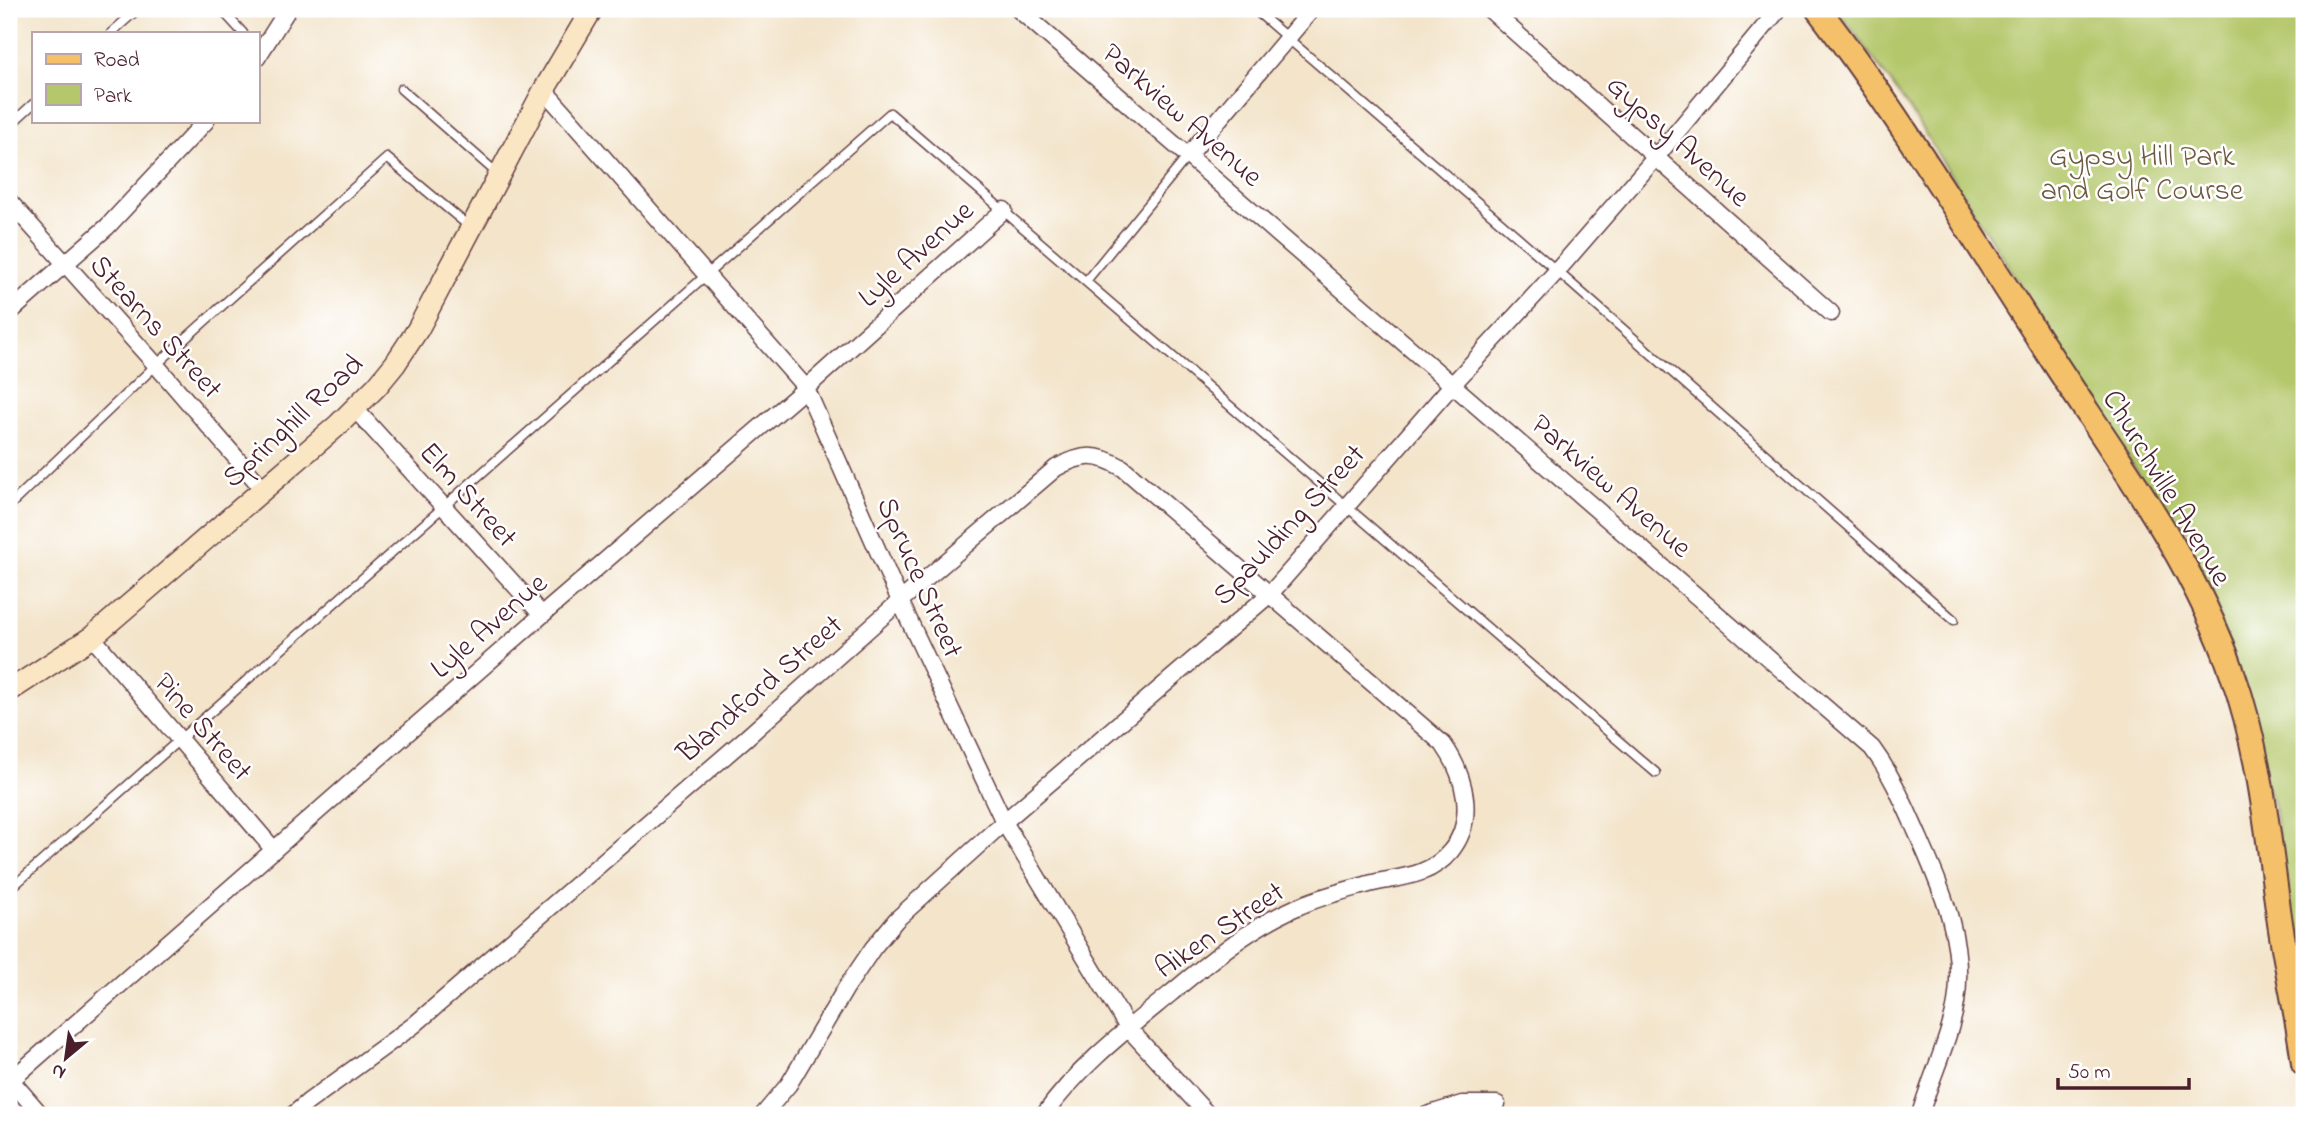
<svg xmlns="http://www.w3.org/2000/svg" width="2313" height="1124" font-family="'Indie Flower',sans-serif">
<rect width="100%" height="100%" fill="#fff"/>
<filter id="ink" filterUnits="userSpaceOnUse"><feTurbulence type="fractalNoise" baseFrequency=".0143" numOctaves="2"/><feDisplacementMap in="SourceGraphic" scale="14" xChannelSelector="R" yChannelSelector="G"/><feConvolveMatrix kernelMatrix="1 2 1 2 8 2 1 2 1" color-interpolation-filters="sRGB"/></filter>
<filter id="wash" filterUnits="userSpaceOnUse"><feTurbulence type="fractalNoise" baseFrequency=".00686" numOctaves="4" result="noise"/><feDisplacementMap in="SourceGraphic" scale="28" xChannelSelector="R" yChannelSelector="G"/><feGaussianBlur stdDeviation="1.57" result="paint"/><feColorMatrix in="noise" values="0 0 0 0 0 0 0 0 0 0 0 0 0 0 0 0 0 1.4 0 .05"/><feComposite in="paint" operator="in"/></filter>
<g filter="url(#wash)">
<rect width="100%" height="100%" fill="#f3e4ca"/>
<!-- green -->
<path fill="#b4c76b" stroke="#7f734b" stroke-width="2" d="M1837 9H2304V974L2298 977 2274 806 2168 521 1907 105Z"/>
</g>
<g filter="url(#ink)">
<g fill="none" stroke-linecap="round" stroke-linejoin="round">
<defs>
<path id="lane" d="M221 9 243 33
M1254 9 1557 271 1954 620
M111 33 138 9
M401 89 499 175
M9 126 33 104
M1086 281 1188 156
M9 506 156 365 387 158 471 228
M9 890 890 113 1656 773"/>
<path id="street" d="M1018 9 1872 748C1892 775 1904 804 1917 833 1941 888 1966 941 1956 1003 1950 1039 1930 1079 1920 1115
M1489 9 1831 313
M257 58 288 9
M544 90 806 388 900 601 1004 822 1128 1028 1208 1115
M1188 156 1312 9
M9 201 156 365 263 489
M9 313 107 227 206 121
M355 409 542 615
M92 637 274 850
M9 1078 41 1115
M9 1082 542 615 806 388 1004 210
M293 1115 308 1102 414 1025 746 738 900 601 1056 468C1083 453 1097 453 1123 468L1443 744C1465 775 1477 820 1450 852 1430 876 1401 877 1373 883 1347 890 1321 896 1297 907 1250 927 1209 962 1170 994 1125 1031 1078 1067 1044 1115
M763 1115 789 1084 846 988 873 948 896 920 1004 822 1270 594 1453 384 1557 271 1656 157 1779 9
M1427 1115 1462 1104H1497"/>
<path id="secondary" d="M9 691 92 637 338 425 377 386 395 364 418 329 544 90 592 9"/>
<path id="primary" d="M1818 9C1902 119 1973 238 2049 354 2115 456 2192 557 2232 672 2261 753 2268 838 2280 923 2287 970 2298 1016 2304 1063"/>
</defs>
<!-- lane casing -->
<use href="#lane" stroke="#633d43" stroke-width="11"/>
<!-- street casing -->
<use href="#street" stroke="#633d43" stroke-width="19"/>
<!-- secondary casing -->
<use href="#secondary" stroke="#633d43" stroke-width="24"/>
<!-- primary casing -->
<use href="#primary" stroke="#633d43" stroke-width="28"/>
<!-- lane -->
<use href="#lane" stroke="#fff" stroke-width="8"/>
<!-- street -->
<use href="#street" stroke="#fff" stroke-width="16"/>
<!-- secondary -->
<use href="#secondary" stroke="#fbe6c3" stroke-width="21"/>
<!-- primary -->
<use href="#primary" stroke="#f4c16a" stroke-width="24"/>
</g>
</g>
<g text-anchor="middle" stroke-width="5" stroke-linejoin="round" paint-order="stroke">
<!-- street labels -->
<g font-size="30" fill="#4a1f2b" stroke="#fff">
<text transform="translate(1183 114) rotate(41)" y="10">Parkview Avenue</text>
<text transform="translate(1679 140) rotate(42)" y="10">Gypsy Avenue</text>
<text transform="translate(915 253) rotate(-42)" y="10">Lyle Avenue</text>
<text transform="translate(157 326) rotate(48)" y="10">Stearns Street</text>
<text transform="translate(292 420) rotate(-43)" y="10">Springhill Road</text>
<text transform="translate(1612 485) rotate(41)" y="10">Parkview Avenue</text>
<text transform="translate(2168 487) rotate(59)" y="10">Churchville Avenue</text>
<text transform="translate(469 494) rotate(48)" y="10">Elm Street</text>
<text transform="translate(1288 524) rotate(-47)" y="10">Spaulding Street</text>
<text transform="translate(921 577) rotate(66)" y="10">Spruce Street</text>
<text transform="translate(488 625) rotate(-41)" y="10">Lyle Avenue</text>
<text transform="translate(759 688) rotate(-41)" y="10">Blandford Street</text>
<text transform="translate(204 726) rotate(49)" y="10">Pine Street</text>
<text transform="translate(1219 929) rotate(-34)" y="10">Aiken Street</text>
</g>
<!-- park labels -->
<g font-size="30" fill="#6f5a41" stroke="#fff">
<text x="2142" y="165">Gypsy Hill Park<tspan x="2142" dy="34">and Golf Course</tspan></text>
</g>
</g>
<!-- margin -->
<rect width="2313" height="1124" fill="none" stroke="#fff" stroke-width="35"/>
<!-- legend -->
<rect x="32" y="32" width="228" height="91" fill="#ffffff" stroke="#b7a5aa" stroke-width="2"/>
<rect x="46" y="54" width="35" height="10" fill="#f4c16a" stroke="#b7a5aa" stroke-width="2"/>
<text x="94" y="66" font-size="21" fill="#4a1f2b">Road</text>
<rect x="46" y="84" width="35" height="21" fill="#b4c76b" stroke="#b7a5aa" stroke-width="2"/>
<text x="94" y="102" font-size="21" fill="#4a1f2b">Park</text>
<!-- north arrow -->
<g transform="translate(66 1058) rotate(209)" stroke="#ffffff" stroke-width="5" paint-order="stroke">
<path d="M0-5L12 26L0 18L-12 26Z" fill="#4a1f2b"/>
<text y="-10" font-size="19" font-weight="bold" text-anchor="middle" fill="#4a1f2b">N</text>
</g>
<!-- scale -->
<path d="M2058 1078v10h131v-10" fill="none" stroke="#4a1f2b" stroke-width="3.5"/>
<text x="2068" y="1078" font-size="21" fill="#4a1f2b" stroke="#ffffff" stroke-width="5" paint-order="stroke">50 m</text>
</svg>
